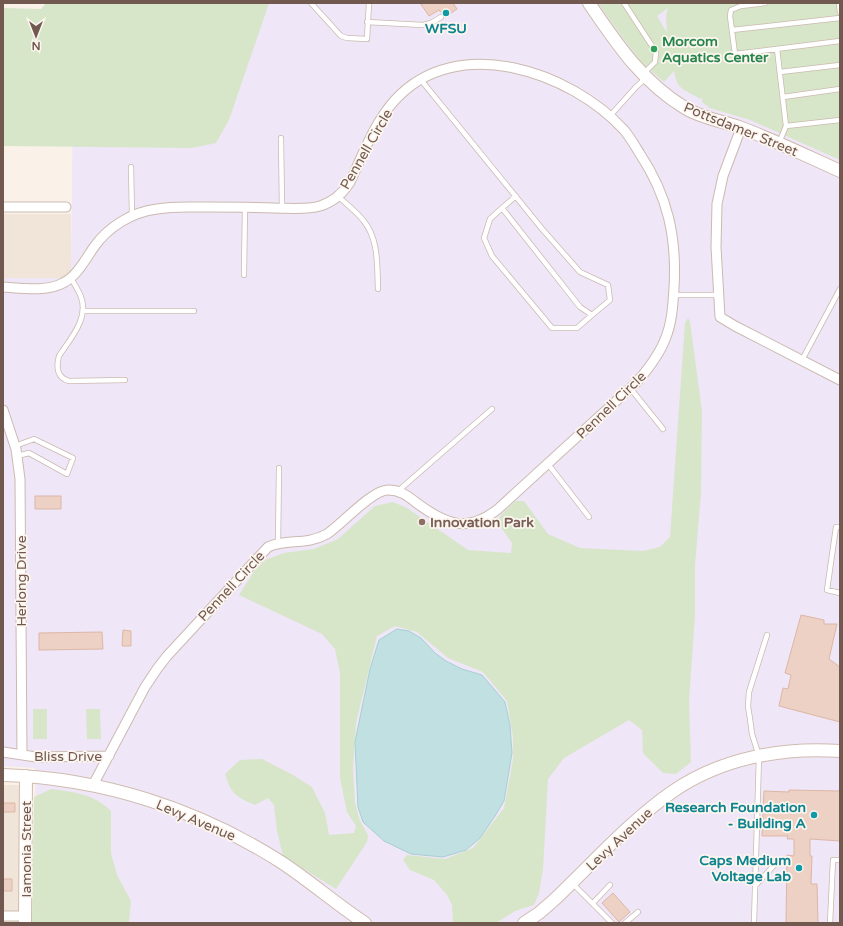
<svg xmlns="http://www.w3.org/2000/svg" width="843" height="926" font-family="'Varela Round',sans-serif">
<rect width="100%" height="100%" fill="#faf2e9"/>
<!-- residential -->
<path fill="#f1e4d8" d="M3 214H71V270L68 274 62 278H3Z
M3 785H17L21 787 24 923H3Z"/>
<!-- education -->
<path fill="#efe6f7" d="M74 3H840V923H37L35 768 3 766V278H62L68 274 71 270Z"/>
<!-- green -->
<path fill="#d7e6c9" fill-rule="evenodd" d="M46 3H269L229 120 216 143 192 148 3 146V8L41 9Z
M598 3H675V4L681 3H840V160L750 120 710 108 702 102V97L700 99C685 89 677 91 674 71L664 82 642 63 623 38ZM668 8 666 15 667 33 657 16Z
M688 318 690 322 702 411 701 492 695 565V615L689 701 691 762 676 774 663 773 643 753 642 730 629 720 564 758 548 779 543 869 539 893 534 905 515 911 496 923H453L452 905 447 895 434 880 410 870 403 860 407 855 445 859 473 848 504 808 513 760V737L507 701 483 672 448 658 417 632 395 626 377 636 356 723 353 768 355 803 360 821 368 835 367 842 336 889 283 856 277 831 274 805 268 798 255 805C236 797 231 794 225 774L240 760 262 759 293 775 312 787 325 813 329 835 354 833 356 826 347 812 340 778V673L335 649 322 634 239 595 255 570 265 560 284 553 314 549 338 539 375 506 393 502 407 508 468 550 511 553 512 543 502 529 499 517 515 501H524L548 534 580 548 643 551 660 547 670 537 685 323Z
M33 709H47V739H33Z
M86 709H100L101 739H87Z
M51 789C74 792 94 794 111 811V853L117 875 131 901 129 923H32L34 797Z"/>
<!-- water -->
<path fill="#c0e0e2" stroke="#a7cfd2" d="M397 629 409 631 421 638 435 653 446 661 462 669 482 675 505 702 510 725 512 753 504 801 495 816 480 838 466 850 443 857 411 854 384 841 363 822 358 807 355 742 370 669 379 640Z"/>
<!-- building -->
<path fill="#ecd1c4" stroke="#ddb7a6" d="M420 3H453L457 9 445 17 439 10 429 16Z
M35 496H61V509H35Z
M801 615 824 620V624H837L829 659 840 667V722L779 706 783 688 788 689 791 675 785 673Z
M123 630 131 631V646H122Z
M102 632 103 649 39 650V633Z
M789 790 840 791V841L810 839V856H812L811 884H817L818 923H786L787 855 794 856V839H787L788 836H762L764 791 789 792Z
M3 803H15V812H3Z
M3 879H12V891H3Z
M613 893 630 912 619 922 602 903Z"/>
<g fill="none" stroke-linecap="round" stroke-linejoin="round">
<defs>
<path id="lane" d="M311 3 341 36 347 38 367 39 369 3
M624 3 656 52 655 62 644 73
M765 3 741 6 731 10 730 16 735 54 840 41
M839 3 840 12
M367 22 423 25 431 23 441 17
M732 30 840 18
M777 49 786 126 779 143
M780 72 840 65
M421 80 543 230 580 272 608 285 610 300 592 315 580 307 502 208 516 196
M783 97 840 89
M609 117 636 87 646 78
M786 126 840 120
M281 138 282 208
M131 167 132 216
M338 196C346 204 356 211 363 220 379 239 377 265 378 289
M502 208 490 219 484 238 492 256 552 328H577L592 315
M244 275 245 207
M71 278C74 284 79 291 81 297 89 319 70 339 59 356 56 367 57 378 69 381L125 380
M674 295H718
M83 311H194
M802 360 840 289
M630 388 663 429
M15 446 34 439 73 458 67 474 29 453 17 456
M548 464 589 517
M398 491 492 409
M840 527H836L827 590 840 593
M278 543 279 468
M572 883 612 923
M755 886 779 860
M593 903 610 885
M625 923 638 912
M754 923 759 756 752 734 750 719 748 706 749 692 767 635
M830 923 833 860H840"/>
<path id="street" d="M741 128 723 176 717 204 716 247 720 317 735 326 840 380
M3 207H66
M3 287C21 288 47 292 63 283 77 276 85 260 94 247 108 227 132 212 157 209 173 206 189 207 205 207 228 207 251 207 275 208 289 208 306 210 320 206 333 202 343 193 350 182 363 155 374 123 395 100 457 32 571 72 624 130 630 137 635 146 640 154 668 196 677 238 674 288 673 304 672 322 666 337 660 354 649 368 637 382L498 509C468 533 447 525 418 504 409 497 401 490 388 490 372 490 342 524 327 534 305 546 287 538 268 547L167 656 157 669 145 687 93 785
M3 410 16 449 20 479 22 755
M3 752 36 757 109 756
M3 916H25"/>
<path id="secondary" d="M589 3C617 44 641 81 685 108 701 118 722 121 739 127 774 140 807 156 840 171
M3 775C102 778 198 809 281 862 310 881 336 904 365 923
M25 923 26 776
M524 923 539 913 554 900C592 864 629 822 672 792 721 758 782 747 840 751"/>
</defs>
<!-- lane casing -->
<use href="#lane" stroke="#cbbab0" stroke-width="6"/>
<!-- street casing -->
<use href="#street" stroke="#cbbab0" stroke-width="11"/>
<!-- secondary casing -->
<use href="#secondary" stroke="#cfbcb1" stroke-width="14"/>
<!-- lane -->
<use href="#lane" stroke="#fff" stroke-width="4.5"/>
<!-- street -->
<use href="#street" stroke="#fff" stroke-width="9"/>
<!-- secondary -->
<use href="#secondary" stroke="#fff" stroke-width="12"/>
</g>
<!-- markers -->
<g fill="#0f9aa8" stroke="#fdf6ef" stroke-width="1.5">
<circle cx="446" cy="13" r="4"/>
<circle cx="814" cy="815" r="4"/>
<circle cx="799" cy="868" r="4"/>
</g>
<circle fill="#2e9e5b" stroke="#fdf6ef" stroke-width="1.5" cx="654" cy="49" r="4"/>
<circle fill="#8d6e63" stroke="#fdf6ef" stroke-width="1.5" cx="422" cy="522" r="4"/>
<g text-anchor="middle" stroke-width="3.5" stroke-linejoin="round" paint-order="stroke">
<!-- culture labels -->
<g font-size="14" font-weight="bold" fill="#0d838f" stroke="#fdf6ef" text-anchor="end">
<text x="446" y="33" text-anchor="middle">WFSU</text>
<text x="806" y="812">Research Foundation<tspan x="806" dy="16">- Building A</tspan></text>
<text x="791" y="865">Caps Medium<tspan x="791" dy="16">Voltage Lab</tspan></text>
</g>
<!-- leisure labels -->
<g font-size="14" font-weight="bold" fill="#27864d" stroke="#fdf6ef" text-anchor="start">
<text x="662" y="46">Morcom<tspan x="662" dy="16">Aquatics Center</tspan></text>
</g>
<!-- street labels -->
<g font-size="14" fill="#725950" stroke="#fdf6ef">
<text transform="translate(741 129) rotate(22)" y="5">Pottsdamer Street</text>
<text transform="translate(366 149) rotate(-60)" y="5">Pennell Circle</text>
<text transform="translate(611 405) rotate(-44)" y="5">Pennell Circle</text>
<text transform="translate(21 581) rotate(-90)" y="5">Herlong Drive</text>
<text transform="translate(231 586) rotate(-47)" y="5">Pennell Circle</text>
<text x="68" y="761">Bliss Drive</text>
<text transform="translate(196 820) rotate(23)" y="5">Levy Avenue</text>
<text transform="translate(619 839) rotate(-43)" y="5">Levy Avenue</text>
<text transform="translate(26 849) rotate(-90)" y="5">Iamonia Street</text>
</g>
<!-- education labels -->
<g font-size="14" font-weight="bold" fill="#785e54" stroke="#fdf6ef" text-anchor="start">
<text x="430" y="527">Innovation Park</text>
</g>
</g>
<!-- border -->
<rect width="843" height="926" fill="none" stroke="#725950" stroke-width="8"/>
<!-- north arrow -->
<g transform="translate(36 36) rotate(180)" stroke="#fdf6ef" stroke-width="3" paint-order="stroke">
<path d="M0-3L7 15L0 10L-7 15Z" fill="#725950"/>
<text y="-6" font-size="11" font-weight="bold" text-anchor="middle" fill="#725950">N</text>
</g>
</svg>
